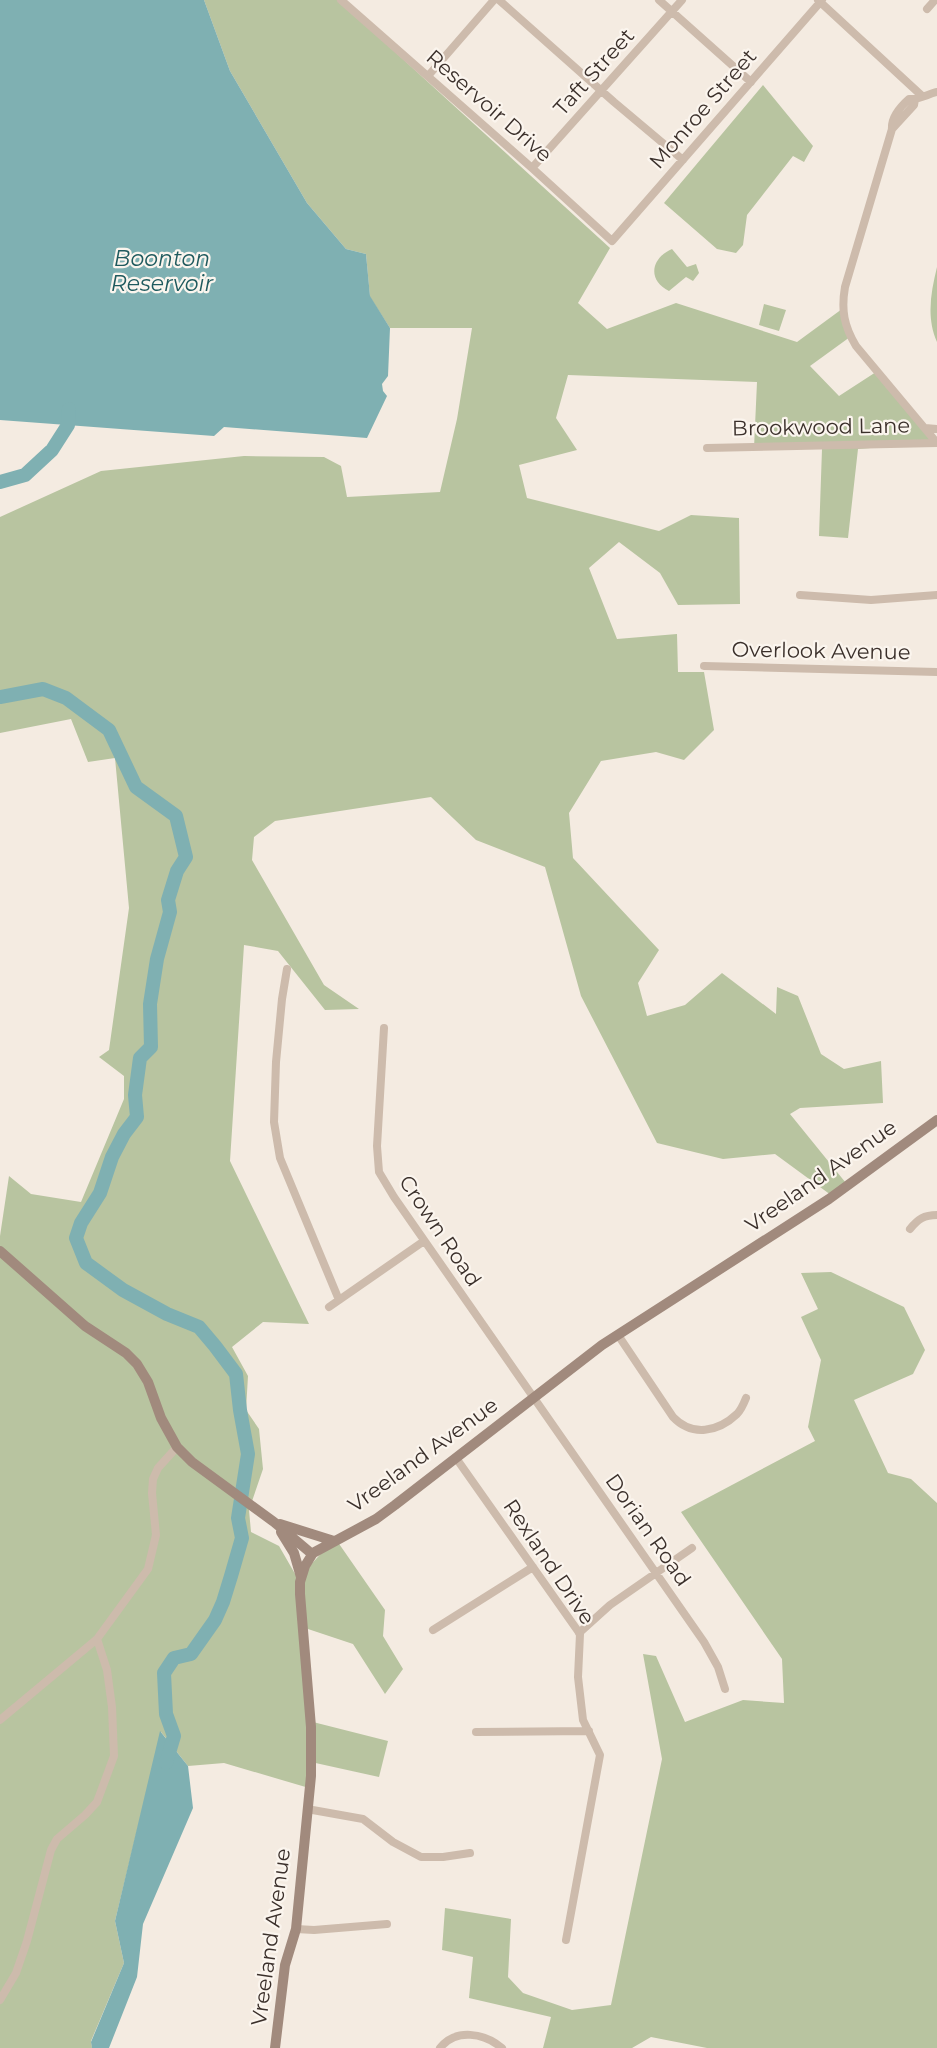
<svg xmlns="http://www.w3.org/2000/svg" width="937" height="2048" font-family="Montserrat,sans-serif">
<rect width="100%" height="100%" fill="#f4ebe1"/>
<!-- green -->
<path fill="#b8c4a0" d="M204 0H338L610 248 578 303 607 329 676 303 797 342 842 309 850 337 810 366 839 396 876 372 935 443 858 449 848 538 819 536 822 449 754 448 757 382 568 375 556 418 577 450 519 465 527 498 659 531 691 515 739 518 740 604 678 605 660 573 619 542 589 568 617 639 677 634 678 672H704L714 730 684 760 656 752 601 761 569 813 573 858 659 950 638 983 647 1016 685 1005 722 973 776 1014 777 987 798 996 821 1054 844 1069 881 1061 883 1103 800 1108 790 1114 850 1188 835 1198 775 1154 723 1159 657 1143 581 996 545 867 476 840 431 797 275 821 254 837 252 860 324 985 359 1009 325 1010 278 951 244 945 230 1161 309 1324 263 1322 232 1347 248 1376 246 1410 259 1429 263 1469 249 1510 251 1532 279 1546 298 1579 335 1538 385 1610 383 1636 403 1669 385 1694 353 1644 302 1627 309 1721 388 1741 379 1777 311 1762 309 1788 224 1763 188 1766 161 1732 115 1921 124 1963 91 2041 92 2048H0V1236L9 1176 31 1194 81 1202 124 1099V1076L99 1057 109 1050 129 908 115 758 88 762 71 719 0 733V517L101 471 244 456 324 457 341 466 347 497 440 492 457 419 472 328H390L370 297 366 254 346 249 307 203 230 71Z
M763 85 813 146 804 162 793 156 747 215 743 245 736 253 717 249 664 203Z
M672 249 687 267 696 264 699 273 693 281 686 277 669 291C647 280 651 258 672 249Z
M937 267V342C926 317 931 292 937 267Z
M764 304 786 310 779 331 759 325Z
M831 1272 904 1307 925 1350 913 1374 854 1400 888 1473 911 1479 937 1503V2048H707L651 2037 632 2048H543L551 2017 469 1998 473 1957 442 1950 445 1908 511 1919 508 1977 523 1993 572 2010 611 2005 662 1759 643 1654 656 1656 685 1722 743 1700 784 1703 782 1659 681 1512 815 1441 808 1427 821 1360 801 1317 818 1309 801 1273Z"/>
<!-- water -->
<path fill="#7fb0b2" d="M0 0H204L230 71 307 203 346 249 366 254 370 296 390 328 388 376 382 384 383 391 387 396 367 438 224 427 214 436 0 420Z
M160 1731 188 1766 193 1808 143 1924 137 1977 109 2048H92L91 2042 124 1963 115 1921Z"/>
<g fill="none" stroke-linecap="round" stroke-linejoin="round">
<!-- river -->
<path stroke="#7fb0b2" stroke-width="14" d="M0 482 25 475 52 450 68 425 69 409
M0 697 43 689 66 698 109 730 136 787 176 816 186 857 177 871 168 900 170 912 157 959 150 1004 151 1047 140 1058 135 1095 137 1117 124 1134 112 1157 100 1193 81 1223 76 1238 86 1263 123 1290 167 1314 199 1327 215 1346 236 1374 240 1410 248 1454 238 1518 242 1538 231 1576 223 1602 215 1620 191 1654 174 1658 164 1673 166 1714 174 1736 166 1763"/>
<!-- street -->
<path stroke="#cdbbac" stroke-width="8" d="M341 0 532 168 612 241 822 0
M499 0 614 102 683 160
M659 0 751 82
M818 0 921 95
M927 9 935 0
M428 76 494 0
M937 92C928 94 918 100 909 99 900 107 891 117 892 129L845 287C841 310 844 326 856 346L937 443
M892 129 914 105 915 99
M532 168 682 0
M925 428 937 429
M707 448 937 443
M800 595 871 600 937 595
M704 666 937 672
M287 969 282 999 276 1062 274 1122 280 1158 339 1300
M384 1028 377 1146 379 1172 394 1197 704 1642 718 1667 725 1689
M910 1229C918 1219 924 1215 937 1215
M329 1307 424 1241
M618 1335 673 1417C692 1437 718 1432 737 1414 741 1410 744 1403 746 1398
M456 1458 580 1634 578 1677 583 1720 600 1755 566 1940
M433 1630 533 1567
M579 1633 610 1605 692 1548
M0 1720 97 1639 148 1569 156 1535 152 1493 153 1479 158 1468 177 1447
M476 1732 589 1731
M307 1809 363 1819 393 1842 421 1857H443L470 1853
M296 1929 314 1930 387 1924
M0 2000 16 1973 27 1941 51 1850 57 1839 85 1815 97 1802 114 1756 112 1707 107 1670 97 1639
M440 2048C456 2028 484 2033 502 2048"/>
<!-- secondary -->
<path stroke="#a18a7d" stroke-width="10" d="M0 1251 85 1326 126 1353 137 1364 148 1382 161 1418 177 1447 192 1462 274 1522 312 1554
M280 1524 334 1541
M281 1532 294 1553 301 1577
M275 2048 285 1965 296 1929 311 1776V1727L300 1594V1582L305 1566 313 1553 376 1519 395 1505 602 1345 829 1199 937 1120"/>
</g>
<g text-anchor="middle" stroke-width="4.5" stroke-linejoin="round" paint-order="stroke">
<!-- street labels -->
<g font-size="21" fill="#3b302b" stroke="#fbf5ee">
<text transform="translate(594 72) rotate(-48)" y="7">Taft Street</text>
<text transform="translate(489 106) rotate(41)" y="7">Reservoir Drive</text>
<text transform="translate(703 109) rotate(-49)" y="7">Monroe Street</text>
<text transform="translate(821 427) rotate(-1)" y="7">Brookwood Lane</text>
<text transform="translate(821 651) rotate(1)" y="7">Overlook Avenue</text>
<text transform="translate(821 1176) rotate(-35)" y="7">Vreeland Avenue</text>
<text transform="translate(440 1231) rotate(56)" y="7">Crown Road</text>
<text transform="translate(423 1455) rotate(-36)" y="7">Vreeland Avenue</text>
<text transform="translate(648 1530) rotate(55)" y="7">Dorian Road</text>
<text transform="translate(549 1562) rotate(56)" y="7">Rexland Drive</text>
<text transform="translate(271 1937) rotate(-82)" y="7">Vreeland Avenue</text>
</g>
<!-- water labels -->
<g font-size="22" font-style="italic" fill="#1f5a5e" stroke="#fbf5ee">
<text x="162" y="266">Boonton<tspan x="162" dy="25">Reservoir</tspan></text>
</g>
</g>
</svg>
